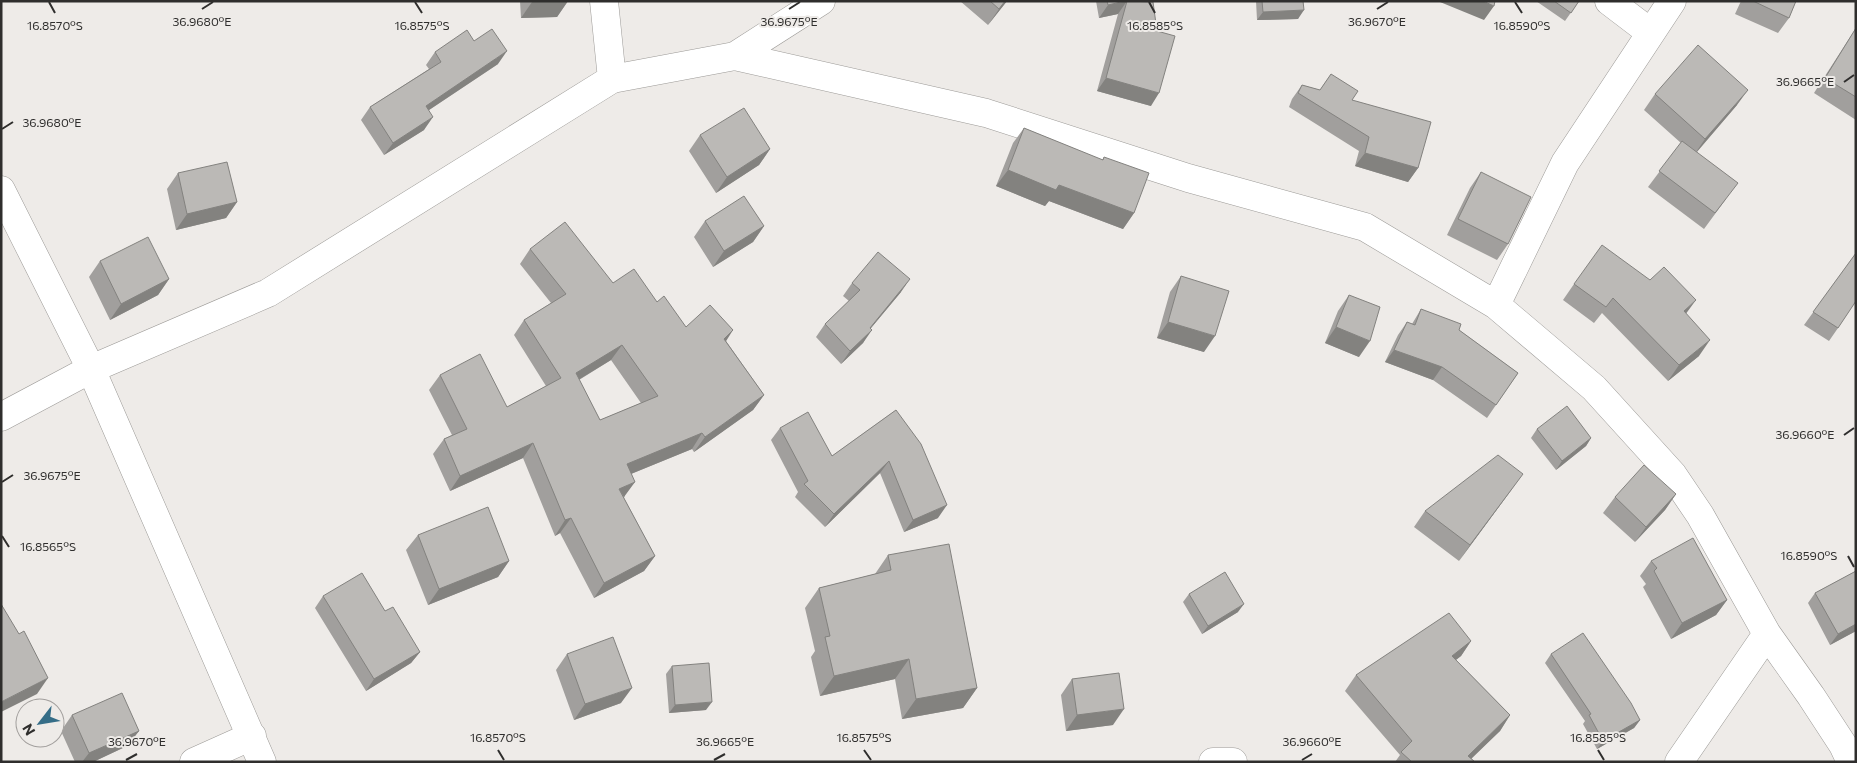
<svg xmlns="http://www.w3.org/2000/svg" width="1857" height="763" font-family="Commissioner,sans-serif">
<rect width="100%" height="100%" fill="#eeebe8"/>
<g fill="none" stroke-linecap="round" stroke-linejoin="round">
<defs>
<path id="minor" d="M604 1 612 79
M1609 1 1651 33
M735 56 986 113 1188 178 1365 227 1496 305 1594 388 1673 475 1700 515 1767 634 1811 696 1843 745 1851 762
M1 190 91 369 262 762
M1496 305 1565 163 1672 1
M1 417 91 369 268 293 612 79 735 56 821 1
M194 762 252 736
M1213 762H1233
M1679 762 1767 634"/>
</defs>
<!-- minor casing -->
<use href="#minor" stroke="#9c9a97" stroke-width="29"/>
<!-- minor -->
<use href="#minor" stroke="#fff" stroke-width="28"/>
</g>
<!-- wall -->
<path fill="#a19f9d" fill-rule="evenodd" d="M520 1H568L557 17 521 18Z
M960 1H1007L988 25Z
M1096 1H1150L1151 106 1097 91 1118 14 1099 18Z
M1256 1H1303L1298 19 1257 20Z
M1536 1H1579L1565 21Z
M1741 1H1796L1789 18 1778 33 1735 14Z
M1856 28V120L1814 93Z
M474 41 498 64 429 110 424 130 384 155 361 120 370 107 429 69 426 65 435 52Z
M1331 74 1352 100 1418 168 1408 182 1355 166 1359 151 1289 107 1292 99 1302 85 1320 90Z
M1655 94 1737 105 1697 152 1726 199 1704 229 1648 187 1681 143 1644 110Z
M1024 128 1102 160 1104 157 1134 213 1123 229 1049 201 1045 206 996 186 1013 143Z
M700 135 770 149 759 165 716 193 689 151Z
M1481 172 1508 244 1497 260 1447 235 1470 188Z
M178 173 237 202 226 218 176 230 167 189Z
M705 221 764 226 753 242 713 267 694 237Z
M530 249 657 302 686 327 726 341 764 395 753 410 694 452 692 449 631 474 624 498 655 556 644 571 594 598 560 533 555 536 523 458 450 491 433 454 444 439 452 435 429 390 440 375 507 407 546 386 514 335 524 320 551 303 520 264ZM611 360 641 403 600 420 579 380Z
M1856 253 1838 328 1829 341 1804 325Z
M100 261 169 279 158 295 110 320 89 277Z
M1181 276 1204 352 1157 338 1170 292Z
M1650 280 1686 314 1699 356 1668 381 1602 313 1594 323 1563 300 1574 284Z
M852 283 901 292 871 328 863 343 841 364 816 337 825 324 849 301 843 296Z
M1349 295 1359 357 1325 343 1338 311Z
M1421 309 1459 330 1518 373 1487 418 1433 380 1385 362 1398 335 1407 322 1412 324Z
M896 410 938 518 904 532 880 473 825 527 795 497 798 492 771 440 780 428 832 456Z
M1537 429 1591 438 1586 446 1556 470 1531 438Z
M1512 489 1459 561 1414 527 1425 511Z
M1676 494 1665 510 1635 542 1603 513 1615 497Z
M418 535 509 561 498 577 428 605 406 550Z
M888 555 977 688 963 708 902 719 895 679 820 696 811 657 815 651 805 608 819 588 875 574Z
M1651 561 1727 600 1716 615 1671 639 1643 587 1646 584 1640 576Z
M1856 571V631L1830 645 1808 603 1815 593Z
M1189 594 1238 612 1202 634 1183 602Z
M323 596 385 611 420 652 411 663 366 691 315 608Z
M1471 641 1461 656 1456 660 1510 715 1500 731 1471 758 1475 762H1395L1400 755 1345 691 1356 675Z
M567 654 621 703 574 720 556 670Z
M1551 654 1640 720 1634 728 1597 749 1583 724 1585 721 1545 663Z
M672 666 706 710 669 713 666 674Z
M1072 679 1113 725 1066 731 1061 695Z
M72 715 139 731 127 746 93 762H75L61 731Z"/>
<!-- shaded-wall -->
<path fill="#83827f" d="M568 1 557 17 521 18 532 2Z
M1005 1H1007L988 25 999 9Z
M1127 1 1118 14 1099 18 1108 5Z
M1441 1H1483L1494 6 1484 20 1440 2Z
M1304 10 1298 19 1257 20 1263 12Z
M507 51 498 64 417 118 426 106Z
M1106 78 1159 93 1151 106 1097 91Z
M1748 90 1737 105 1694 155 1705 139Z
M433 117 424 130 384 155 393 143Z
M770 149 759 165 716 193 727 177Z
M1365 153 1418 168 1408 182 1355 166Z
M1008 170 1059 185 1134 213 1123 229 1049 201 1045 206 996 186Z
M237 202 226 218 176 230 187 214Z
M764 226 753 242 713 267 724 251Z
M169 279 158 295 110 320 121 304Z
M910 279 901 292 861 340 870 328Z
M1696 300 1685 315 1684 311Z
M1168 322 1215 336 1204 352 1157 338Z
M1336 327 1370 341 1359 357 1325 343Z
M733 330 723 346 724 339Z
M872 330 863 343 841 364 850 351Z
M1710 340 1699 356 1668 381 1679 365Z
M622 345 611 360 565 388 576 373Z
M1394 350 1442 367 1433 380 1385 362Z
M764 395 753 410 694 452 705 437Z
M702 433 692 449 616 480 627 464Z
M1591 438 1586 446 1556 470 1562 461Z
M533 443 523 458 450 491 460 476Z
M889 461 880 473 825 527 834 514Z
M1523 474 1512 489 1459 561 1470 545Z
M635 482 624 497 619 489Z
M1676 494 1665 510 1635 542 1646 527Z
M947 505 938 518 904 532 913 520Z
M571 518 560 533 555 536 565 520Z
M655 556 644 571 594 598 604 583Z
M509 561 498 577 428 605 439 589Z
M1727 600 1716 615 1671 639 1682 623Z
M1244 604 1238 612 1202 634 1208 626Z
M1856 624V631L1830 645 1838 634Z
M1471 641 1461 656 1441 671 1452 656Z
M420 652 411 663 366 691 374 679Z
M909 659 895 679 820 696 834 676Z
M48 678 37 694 1 712V702Z
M632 688 621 703 574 720 585 704Z
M977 688 963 708 902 719 916 699Z
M712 702 706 710 669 713 675 705Z
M1124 709 1113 725 1066 731 1077 715Z
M1510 715 1500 731 1468 762V756Z
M1640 720 1634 728 1597 749 1603 741Z
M139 731 127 746 93 762H82L89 753Z"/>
<!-- building -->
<path fill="#bbb9b6" stroke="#83827f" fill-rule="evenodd" d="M532 1H559L532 2Z
M990 1H1005L999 9Z
M1107 1H1125L1108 5Z
M1127 1 1153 2 1157 31 1175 36 1159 93 1106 78Z
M1262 1H1303L1304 10 1263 12Z
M1483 1H1495L1494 6Z
M1554 1H1579L1571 13Z
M1753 1H1796L1789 18Z
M1856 28V97L1825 78Z
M492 29 507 51 426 106 433 117 393 143 370 107 441 62 435 52 467 30 474 41Z
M1698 45 1748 90 1705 139 1655 94Z
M1331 74 1358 91 1352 100 1431 122 1418 168 1365 153 1369 137 1298 93 1302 85 1320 90Z
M744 108 770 149 727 177 700 135Z
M1024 128 1103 160 1104 157 1149 173 1134 213 1059 185 1056 190 1008 170Z
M1682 141 1738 183 1715 213 1659 171Z
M227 162 237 202 187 214 178 173Z
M1481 172 1531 197 1508 244 1458 219Z
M744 196 764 226 724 251 705 221Z
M565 222 613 283 634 269 657 302 664 296 686 327 710 305 733 330 724 339 764 395 705 437 702 433 627 464 635 482 619 489 655 556 604 583 571 518 565 520 533 443 460 476 444 439 467 429 440 375 480 354 507 407 561 378 524 320 566 294 530 249ZM622 345 658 396 600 420 576 373Z
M148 237 169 279 121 304 100 261Z
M1602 245 1650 280 1664 267 1696 300 1684 311 1710 340 1679 365 1613 298 1606 307 1574 284Z
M878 252 910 279 870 328 872 330 850 351 825 324 860 290 852 283Z
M1856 253V301L1838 328 1813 312Z
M1181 276 1229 291 1215 336 1168 322Z
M1349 295 1380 307 1370 341 1336 327Z
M1421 309 1461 324 1459 330 1518 373 1496 405 1442 367 1394 350 1407 322 1415 325Z
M1567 406 1591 438 1562 461 1537 429Z
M896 410 921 444 947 505 913 520 889 461 834 514 804 484 808 481 780 428 808 412 832 456Z
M1498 455 1523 474 1470 545 1425 511Z
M1644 465 1676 494 1646 527 1615 497Z
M488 507 509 561 439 589 418 535Z
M1693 538 1727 600 1682 623 1654 571 1657 568 1651 561Z
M949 544 977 688 916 699 909 659 834 676 825 637 830 636 819 588 891 570 888 555Z
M1856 571V624L1838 634 1815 593Z
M1225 572 1244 604 1208 626 1189 594Z
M362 573 385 611 393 607 420 652 374 679 323 596Z
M1 604 19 634 24 631 48 678 1 702Z
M1449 613 1471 641 1452 656 1510 715 1468 756 1475 762H1412L1401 752 1412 741 1356 675Z
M1583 633 1631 703 1640 720 1603 741 1589 715 1591 714 1551 654Z
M613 637 632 688 585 704 567 654Z
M709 663 712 702 675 705 672 666Z
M1119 673 1124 709 1077 715 1072 679Z
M122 693 139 731 89 753 72 715Z"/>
<!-- ticks -->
<path fill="none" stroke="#2f2e2d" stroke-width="2" d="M49 2 55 13M415 2 422 13M1149 2 1155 13M1515 2 1522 13M202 9 213 2M789 9 800 2M1377 9 1388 2M1844 82 1854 75M2 129 13 122M1844 435 1854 428M2 482 13 475M2 536 9 547M1848 556 1854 567M498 750 504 760M864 750 871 760M1598 750 1604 760M126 760 137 754M714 760 725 754M1302 760 1312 754"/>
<g font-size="12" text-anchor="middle" fill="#2f2e2d" stroke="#eeebe8" stroke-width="4" stroke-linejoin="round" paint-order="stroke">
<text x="789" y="26">36.9675°E</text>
<text x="202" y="26">36.9680°E</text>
<text x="1377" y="26">36.9670°E</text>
<text x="1155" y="30">16.8585°S</text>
<text x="55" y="30">16.8570°S</text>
<text x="422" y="30">16.8575°S</text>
<text x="1522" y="30">16.8590°S</text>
<text x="1805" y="86">36.9665°E</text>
<text x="52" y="127">36.9680°E</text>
<text x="1805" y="439">36.9660°E</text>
<text x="52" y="480">36.9675°E</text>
<text x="48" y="551">16.8565°S</text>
<text x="1809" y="560">16.8590°S</text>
<text x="498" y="742">16.8570°S</text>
<text x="864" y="742">16.8575°S</text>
<text x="1598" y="742">16.8585°S</text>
<text x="137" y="746">36.9670°E</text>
<text x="725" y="746">36.9665°E</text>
<text x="1312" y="746">36.9660°E</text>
</g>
<!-- border -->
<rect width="1857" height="763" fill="none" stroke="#2f2e2d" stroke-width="5"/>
<!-- north arrow -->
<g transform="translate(40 723) rotate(239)"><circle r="24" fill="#eeebe8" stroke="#a29f9d"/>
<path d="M0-4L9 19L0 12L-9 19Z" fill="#356d87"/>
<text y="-8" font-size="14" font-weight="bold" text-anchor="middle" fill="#2f2e2d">N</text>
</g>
</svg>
